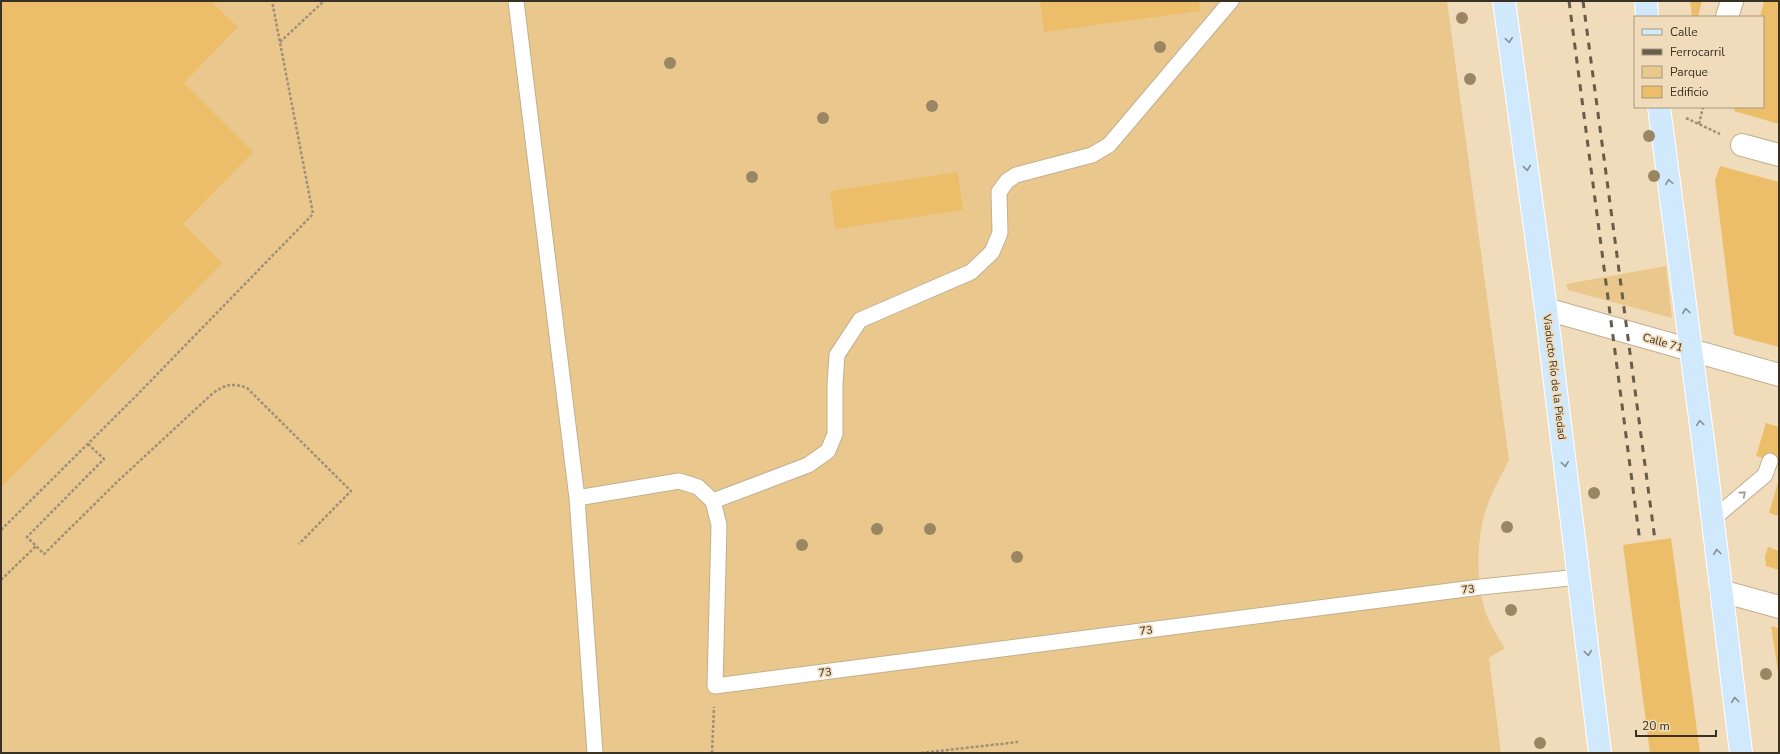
<svg xmlns="http://www.w3.org/2000/svg" width="1780" height="754" font-family="'Nunito Sans',sans-serif">
<rect width="100%" height="100%" fill="#f0dcba"/>
<!-- green -->
<path fill="#eac88d" d="M1 1H1447L1509 460C1499 480 1486 502 1482 525 1477 550 1477 582 1484 607 1488 621 1497 636 1505 648L1489 658 1501 753H1Z
M1666 266 1672 318 1568 290 1566 284Z"/>
<!-- building -->
<path fill="#edbe6a" d="M1 1H211L238 27 184 83 253 152 183 224 222 263 1 488Z
M1040 1H1199L1200 11 1044 32Z
M1690 1H1702L1698 17H1692Z
M1764 1H1779V124L1734 111 1735 107H1763V17H1760Z
M1720 166 1779 182V347L1734 335 1715 180Z
M958 172 963 210 835 229 830 191Z
M1766 423 1779 427V463L1756 456Z
M1779 479V516L1769 513Z
M1671 538 1700 753H1650L1623 545Z
M1768 547 1779 551V570L1766 566 1765 556Z
M1771 626 1779 628V672H1778Z"/>
<g fill="none" stroke-linecap="round" stroke-linejoin="round">
<defs>
<path id="lane" d="M516 1 577 498 595 753
M577 498 679 481 698 487 713 501 719 525 715 686 1481 587 1579 577
M713 501 808 465 828 451 835 434V384L837 355 860 320 971 272 992 252 1000 233 999 192 1007 181 1016 175 1092 155 1109 145 1231 1
M1713 519 1765 475 1770 461"/>
<path id="street" d="M1727 17 1732 1
M1742 145 1779 155
M1546 309 1779 375
M1721 591 1779 607"/>
<path id="primary" d="M1504 1 1546 309 1600 753
M1646 1 1647 17
M1659 107 1705 456 1741 753"/>
</defs>
<!-- lane casing -->
<use href="#lane" stroke="#c2af8e" stroke-width="17"/>
<!-- street casing -->
<use href="#street" stroke="#c2af8e" stroke-width="24"/>
<!-- primary casing -->
<use href="#primary" stroke="#fff" stroke-width="24"/>
<!-- path -->
<path stroke="#9f9077" stroke-width="2.5" stroke-dasharray="3 2" stroke-linecap="butt" d="M280 42 324 1
M1686 118 1720 134
M1699 124 1703 107
M88 444 104 459 27 537 44 554 118 481 212 394C224 385 232 382 247 388L351 491 299 544
M1 530 136 396 313 214 272 1
M1 580 36 546
M712 753 714 707
M921 753 1018 742"/>
<!-- lane -->
<use href="#lane" stroke="#fff" stroke-width="15"/>
<!-- street -->
<use href="#street" stroke="#fff" stroke-width="22"/>
<!-- primary -->
<use href="#primary" stroke="#d0e9fc" stroke-width="22"/>
<!-- rail -->
<path stroke="#685c4a" stroke-width="3" stroke-dasharray="7 7" stroke-linecap="butt" d="M1569 1 1640 542
M1583 1 1655 540"/>
</g>
<!-- trees -->
<g fill="#9a8663">
<circle cx="1462" cy="18" r="6"/>
<circle cx="1160" cy="47" r="6"/>
<circle cx="670" cy="63" r="6"/>
<circle cx="1470" cy="79" r="6"/>
<circle cx="932" cy="106" r="6"/>
<circle cx="823" cy="118" r="6"/>
<circle cx="1649" cy="136" r="6"/>
<circle cx="1654" cy="176" r="6"/>
<circle cx="752" cy="177" r="6"/>
<circle cx="1594" cy="493" r="6"/>
<circle cx="1507" cy="527" r="6"/>
<circle cx="877" cy="529" r="6"/>
<circle cx="930" cy="529" r="6"/>
<circle cx="802" cy="545" r="6"/>
<circle cx="1017" cy="557" r="6"/>
<circle cx="1511" cy="610" r="6"/>
<circle cx="1766" cy="674" r="6"/>
<circle cx="1540" cy="743" r="6"/>
</g>
<!-- one-way arrows -->
<defs><path id="oneway-chevron" d="M-2-3.5L2.5 0L-2 3.5" fill="none" stroke-width="1.6" stroke-linecap="round" stroke-linejoin="round"/></defs>
<g stroke="#848d90">
<use href="#oneway-chevron" transform="translate(1509 40) rotate(82)"/>
<use href="#oneway-chevron" transform="translate(1527 168) rotate(82)"/>
<use href="#oneway-chevron" transform="translate(1669 182) rotate(-98)"/>
<use href="#oneway-chevron" transform="translate(1686 311) rotate(-97)"/>
<use href="#oneway-chevron" transform="translate(1700 423) rotate(-98)"/>
<use href="#oneway-chevron" transform="translate(1565 464) rotate(83)"/>
<use href="#oneway-chevron" transform="translate(1717 552) rotate(-97)"/>
<use href="#oneway-chevron" transform="translate(1588 653) rotate(83)"/>
<use href="#oneway-chevron" transform="translate(1735 700) rotate(-97)"/>
</g>
<use stroke="#9c9892" href="#oneway-chevron" transform="translate(1743 494) rotate(-40)"/>
<g text-anchor="middle" stroke-width="3.5" stroke-linejoin="round" paint-order="stroke">
<!-- street labels -->
<g font-size="11" fill="#393124" stroke="#f0dcba">
<text transform="translate(1663 342) rotate(16)" y="4">Calle 71</text>
<text transform="translate(1555 377) rotate(83)" y="4">Viaducto Río de la Piedad</text>
<text transform="translate(1468 589) rotate(-7)" y="4">73</text>
<text transform="translate(1146 630) rotate(-7)" y="4">73</text>
<text transform="translate(825 672) rotate(-7)" y="4">73</text>
</g>
</g>
<!-- border -->
<rect width="1780" height="754" fill="none" stroke="#393124" stroke-width="4"/>
<!-- legend -->
<rect x="1634" y="16" width="130" height="92" fill="#f0dcba" stroke="#a7987e"/>
<rect x="1642" y="29" width="20" height="6" fill="#d0e9fc" stroke="#a7987e"/>
<text x="1670" y="36" font-size="12" fill="#393124">Calle</text>
<rect x="1642" y="49" width="20" height="6" fill="#685c4a" stroke="#a7987e"/>
<text x="1670" y="56" font-size="12" fill="#393124">Ferrocarril</text>
<rect x="1642" y="66" width="20" height="12" fill="#eac88d" stroke="#a7987e"/>
<text x="1670" y="76" font-size="12" fill="#393124">Parque</text>
<rect x="1642" y="86" width="20" height="12" fill="#edbe6a" stroke="#a7987e"/>
<text x="1670" y="96" font-size="12" fill="#393124">Edificio</text>
<!-- scale -->
<path d="M1636 730v6h80v-6" fill="none" stroke="#393124" stroke-width="2"/>
<text x="1642" y="730" font-size="12" fill="#393124" stroke="#f0dcba" stroke-width="3" paint-order="stroke">20 m</text>
</svg>
